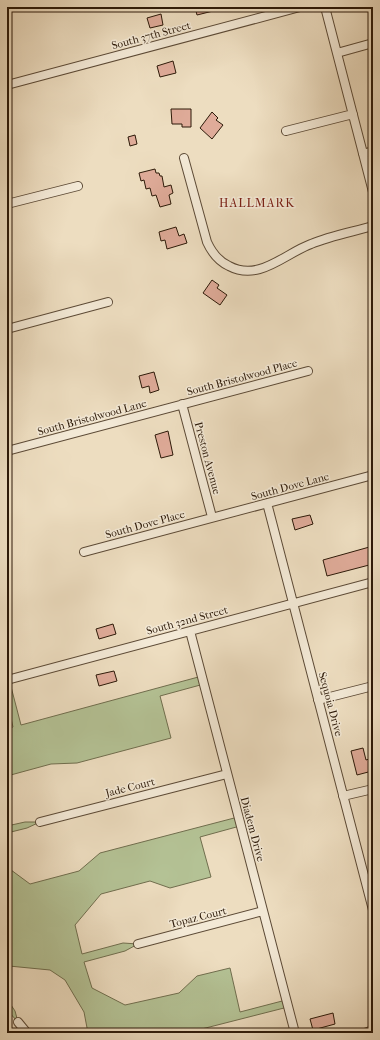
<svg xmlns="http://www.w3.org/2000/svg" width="380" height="1040" font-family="'IM FELL French Canon',serif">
<rect width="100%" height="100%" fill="#edddc0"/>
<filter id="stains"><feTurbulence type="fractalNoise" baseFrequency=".005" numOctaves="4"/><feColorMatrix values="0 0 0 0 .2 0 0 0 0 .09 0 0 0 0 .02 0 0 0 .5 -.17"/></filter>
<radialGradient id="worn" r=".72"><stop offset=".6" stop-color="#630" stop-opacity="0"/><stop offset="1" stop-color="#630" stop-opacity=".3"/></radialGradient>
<!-- green -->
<path fill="#b4c295" stroke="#706e4e" d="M202 676 204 684 160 696 171 738 77 763 51 764 7 776V729L13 727 7 702V680L9 679 21 725Z
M238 817 240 826 200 837 211 877 170 888 150 881 101 894 75 925 82 954 123 943 138 944 125 951 84 962 92 988 125 1005 179 993 197 976 230 968 240 1012 286 1000 288 1007 186 1033H88L84 1012 65 980 50 970 9 966 7 967V867L30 884 79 871 100 853Z
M25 822H40L27 828 7 833V826Z
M7 999 15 1011 18 1022 7 1010Z"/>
<!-- building -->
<path fill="#dfab99" stroke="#2c1908" d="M195 7H221V9L197 15Z
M161 14 163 25 150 28 147 18Z
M173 61 176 73 160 77 157 66Z
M171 109H191V127H182V124H172Z
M212 112 218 118 216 120 223 125 212 139 200 128Z
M135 135 137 144 130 146 128 137Z
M155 169 156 173H159L160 176H162L164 187 171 185 173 193 169 195 171 204 160 207 156 195 152 196 150 188 146 189 144 180 141 181 139 173Z
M176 227 179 236 184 234 187 243 167 249 165 240 161 241 159 232Z
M212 280 219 285 217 288 227 295 220 305 203 293Z
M154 372 159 390 150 393 149 386 142 388 139 376Z
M168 431 173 455 161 458 155 435Z
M310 515 313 524 295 530 292 519Z
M373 546V564L327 576 323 560Z
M113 624 116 634 99 639 96 629Z
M114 671 117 681 99 686 96 675Z
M363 748 366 760 369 759 372 771 357 775 351 751Z
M333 1013 335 1024 313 1030 310 1019Z"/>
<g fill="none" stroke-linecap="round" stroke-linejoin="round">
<defs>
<path id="minor" d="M325 7 373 192
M337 53 373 43
M7 85 300 7
M286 131 353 114
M363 154 373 151
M184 158 207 242C212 253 218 261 229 266 259 282 284 254 311 244 330 236 352 232 373 226
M7 204 78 186
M7 329 108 302
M182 404 212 517
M7 451 308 371
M267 503 373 910
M84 552 373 475
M190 631 295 1033
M7 680 373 582
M318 700 373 686
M343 796 373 789
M40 822 227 774
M138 944 263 911
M18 1022 27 1033
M365 1033 373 1030"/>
</defs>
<!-- minor casing -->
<use href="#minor" stroke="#5c4a36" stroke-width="10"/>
<!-- minor -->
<use href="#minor" stroke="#f3e9d6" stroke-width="8"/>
</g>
<g text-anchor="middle" stroke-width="3" stroke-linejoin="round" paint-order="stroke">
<!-- street labels -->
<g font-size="11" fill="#2c1908" stroke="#f3e9d6">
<text transform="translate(151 35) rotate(-15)" y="4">South 37th Street</text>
<text transform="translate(242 377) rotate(-15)" y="4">South Bristolwood Place</text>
<text transform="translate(92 417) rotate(-15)" y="4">South Bristolwood Lane</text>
<text transform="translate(208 458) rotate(75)" y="4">Preston Avenue</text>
<text transform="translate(290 486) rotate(-15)" y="4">South Dove Lane</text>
<text transform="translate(145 524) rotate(-15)" y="4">South Dove Place</text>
<text transform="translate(187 620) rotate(-15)" y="4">South 32nd Street</text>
<text transform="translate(331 704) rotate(75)" y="4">Sequoia Drive</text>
<text transform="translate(130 787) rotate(-14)" y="4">Jade Court</text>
<text transform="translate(253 829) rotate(75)" y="4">Diadem Drive</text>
<text transform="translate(198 917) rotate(-14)" y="4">Topaz Court</text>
</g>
<!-- neighbourhood labels -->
<g font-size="12" letter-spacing="1" fill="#7a1f14" stroke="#f3e9d6">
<text x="257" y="207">HALLMARK</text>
</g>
</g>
<!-- margin -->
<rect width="380" height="1040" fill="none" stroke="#edddc0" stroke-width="24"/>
<rect x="8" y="8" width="364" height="1024" fill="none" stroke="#2c1908" stroke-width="2"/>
<rect x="12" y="12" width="356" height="1016" fill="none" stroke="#2c1908"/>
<rect width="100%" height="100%" filter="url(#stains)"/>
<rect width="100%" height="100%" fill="url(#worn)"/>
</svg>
